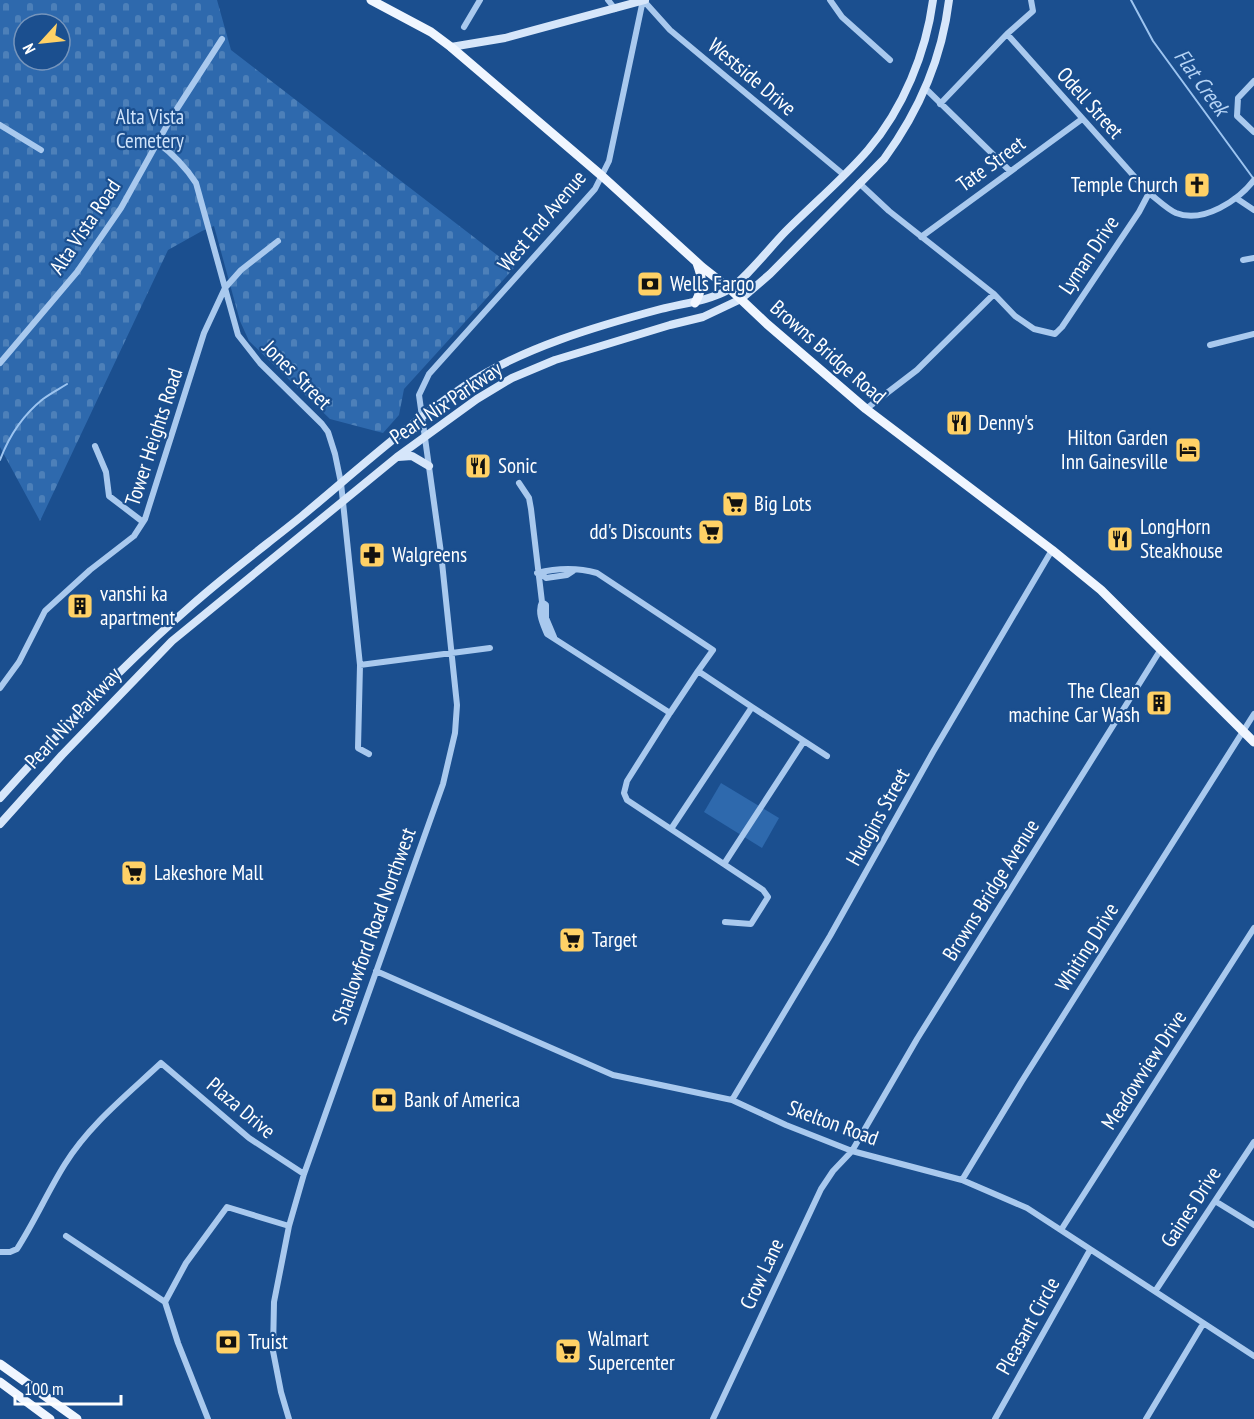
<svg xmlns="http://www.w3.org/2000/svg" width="1254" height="1419" font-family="'PT Sans Narrow',sans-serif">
<defs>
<pattern id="cemetery-stones" width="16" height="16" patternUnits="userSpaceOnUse" patternTransform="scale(1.5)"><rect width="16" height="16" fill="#2e69ad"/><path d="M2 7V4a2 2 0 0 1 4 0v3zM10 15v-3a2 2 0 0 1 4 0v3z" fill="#4d80b9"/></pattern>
</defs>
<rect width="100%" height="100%" fill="#1b4f8f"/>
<!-- cemetery -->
<path fill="url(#cemetery-stones)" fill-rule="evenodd" d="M0 0H217L231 50 514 268 404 389 399 415 383 433 330 419 249 341 240 321 214 226 202 231 168 250 40 521 0 447ZM24 24H60V60H24Z"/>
<!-- pitch -->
<path fill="#2e69ad" d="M721 783 779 818 762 848 704 812Z"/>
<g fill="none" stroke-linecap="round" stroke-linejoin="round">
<!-- stream -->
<path stroke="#9cc4f0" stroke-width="2" d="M1131 0 1153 41 1253 178
M0 460C9 436 23 415 43 399 51 393 59 389 67 384"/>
<!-- minor -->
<path stroke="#a9c9ee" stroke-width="6" d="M608 0 615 9
M643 0 670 30 844 175
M830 0 842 17 890 60
M464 27 480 0
M1007 34 1149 193C1157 199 1167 209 1176 213 1203 224 1239 200 1254 180
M1254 81 1238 98 1237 116 1254 132
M926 89 1010 171
M940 104 1007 34 1033 11 1031 0
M0 125 41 150
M157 142C173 154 185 166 196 183L238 335 260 363 322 424 328 432 335 454 341 483 360 665 358 748 369 754
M859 183 889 211 994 294 1015 316 1034 329 1055 334 1062 327 1139 212 1149 193
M1236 198 1254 210
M921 237 1082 119
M1243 260 1254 258
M1210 345 1254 334
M0 363 77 272 121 208 171 118 222 39
M866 409 917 370 994 294
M95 446 106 472 109 496 143 522
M519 483 529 498 531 509 542 602 546 605V618L554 637
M537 573C557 568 576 567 597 573L713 650 698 671 752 707
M541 573 546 578 567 575 573 571
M542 602C537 612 543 624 547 634L670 713 627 781 624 793 627 800 763 890 768 897 751 924 725 922
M360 665 490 648
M0 688 19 662 45 611 90 570 134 536 145 519 204 333 225 288 241 270 278 241
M670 713 698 671
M804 741 827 756
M671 829 752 707 804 741 724 864
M376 971 613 1075 732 1100 786 1125 852 1151 962 1180 1027 1208 1254 1356
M732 1100 830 936 933 752 1052 550
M962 1180 1022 1081 1254 714
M1215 1201 1254 1225
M1061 1230 1254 928
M66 1236 165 1302 178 1343 208 1419
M0 1252H10L17 1249C35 1221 48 1191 65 1164 90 1124 127 1095 161 1063L249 1138 304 1174
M1156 1290 1254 1142
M165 1302 186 1263 227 1207 289 1226
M289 1419 281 1392 273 1351 274 1302 289 1226 304 1174 443 784 455 733 457 705 441 553 419 395 429 374 595 189 609 161 643 0
M713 1419 821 1189 833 1171 852 1151 917 1039 1161 649
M995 1419 1090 1250
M1146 1419 1203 1324"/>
<!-- secondary -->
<path stroke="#d6e6fa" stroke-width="8" d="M451 47 505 38 645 0
M398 457 412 456 429 466
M0 798C61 730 124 664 193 604 228 573 266 545 302 516 356 471 408 424 466 385 522 348 597 326 661 309 684 303 708 301 728 290 745 280 771 246 786 231 813 204 843 179 868 150 903 109 926 53 933 0
M0 824 62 755 172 641 397 457 477 399 512 378 555 360 670 325 703 317 741 299 770 274 884 159C919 111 942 59 949 0"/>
<!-- primary -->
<path stroke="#f0f6ff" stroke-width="9" d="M371 0 431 32 451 47 602 176 702 267 730 289 767 324 866 409 1052 550 1101 590 1254 742
M695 303C704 286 703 280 697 263
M0 1364 77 1419
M0 1382 50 1419"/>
</g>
<!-- icons -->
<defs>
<symbol id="church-square" viewBox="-11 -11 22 22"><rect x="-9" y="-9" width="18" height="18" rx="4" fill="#ffd166" stroke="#1b4f8f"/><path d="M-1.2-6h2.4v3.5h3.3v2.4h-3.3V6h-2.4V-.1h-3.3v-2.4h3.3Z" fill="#111"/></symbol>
<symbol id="bank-square" viewBox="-11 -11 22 22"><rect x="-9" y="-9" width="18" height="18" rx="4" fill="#ffd166" stroke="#1b4f8f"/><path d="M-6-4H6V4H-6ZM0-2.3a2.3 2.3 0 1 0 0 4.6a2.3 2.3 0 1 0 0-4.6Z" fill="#111"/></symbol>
<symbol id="restaurant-square" viewBox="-11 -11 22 22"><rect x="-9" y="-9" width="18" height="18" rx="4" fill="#ffd166" stroke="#1b4f8f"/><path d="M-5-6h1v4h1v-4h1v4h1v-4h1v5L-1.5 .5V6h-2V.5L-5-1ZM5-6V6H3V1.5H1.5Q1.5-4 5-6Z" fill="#111"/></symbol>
<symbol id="hotel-square" viewBox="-11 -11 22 22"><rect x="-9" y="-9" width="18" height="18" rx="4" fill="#ffd166" stroke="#1b4f8f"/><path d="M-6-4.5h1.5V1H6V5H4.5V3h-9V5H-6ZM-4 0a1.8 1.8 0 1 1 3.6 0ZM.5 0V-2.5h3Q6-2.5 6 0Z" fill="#111"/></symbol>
<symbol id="supermarket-square" viewBox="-11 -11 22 22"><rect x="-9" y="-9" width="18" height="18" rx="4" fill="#ffd166" stroke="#1b4f8f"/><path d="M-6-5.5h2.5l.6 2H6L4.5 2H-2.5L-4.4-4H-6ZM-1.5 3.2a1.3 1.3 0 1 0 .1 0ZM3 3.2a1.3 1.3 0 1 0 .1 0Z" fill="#111"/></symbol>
<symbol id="pharmacy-square" viewBox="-11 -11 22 22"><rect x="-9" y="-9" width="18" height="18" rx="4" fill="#ffd166" stroke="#1b4f8f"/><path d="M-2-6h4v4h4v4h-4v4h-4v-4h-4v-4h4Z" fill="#111"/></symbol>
<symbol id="building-square" viewBox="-11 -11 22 22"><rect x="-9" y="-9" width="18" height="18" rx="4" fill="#ffd166" stroke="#1b4f8f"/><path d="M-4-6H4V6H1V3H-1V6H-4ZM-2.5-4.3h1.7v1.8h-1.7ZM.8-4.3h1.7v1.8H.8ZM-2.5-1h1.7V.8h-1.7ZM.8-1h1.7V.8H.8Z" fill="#111"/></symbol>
</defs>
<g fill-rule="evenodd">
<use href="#church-square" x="1182" y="170" width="30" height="30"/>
<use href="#bank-square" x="635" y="269" width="30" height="30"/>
<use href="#restaurant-square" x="944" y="408" width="30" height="30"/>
<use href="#hotel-square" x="1173" y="435" width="30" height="30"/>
<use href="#restaurant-square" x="463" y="451" width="30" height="30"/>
<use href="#supermarket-square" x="720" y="489" width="30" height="30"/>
<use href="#supermarket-square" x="696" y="517" width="30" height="30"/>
<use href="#restaurant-square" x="1105" y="524" width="30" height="30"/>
<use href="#pharmacy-square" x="357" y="540" width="30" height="30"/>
<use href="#building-square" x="65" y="591" width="30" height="30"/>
<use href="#building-square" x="1144" y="688" width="30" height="30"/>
<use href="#supermarket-square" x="119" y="858" width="30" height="30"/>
<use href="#supermarket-square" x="557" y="925" width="30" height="30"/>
<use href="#bank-square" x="369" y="1085" width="30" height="30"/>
<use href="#bank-square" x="213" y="1327" width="30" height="30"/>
<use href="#supermarket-square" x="553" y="1336" width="30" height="30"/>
</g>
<g text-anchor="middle" stroke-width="4.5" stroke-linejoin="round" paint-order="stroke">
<!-- street labels -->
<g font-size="21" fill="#fff" stroke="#1b4f8f">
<text transform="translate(752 77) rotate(40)" y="7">Westside Drive</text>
<text transform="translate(1090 103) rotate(48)" y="7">Odell Street</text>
<text transform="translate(991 164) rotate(-36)" y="7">Tate Street</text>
<text transform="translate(542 221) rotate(-50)" y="7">West End Avenue</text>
<text transform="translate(85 227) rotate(-56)" y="7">Alta Vista Road</text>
<text transform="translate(1089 255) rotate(-56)" y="7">Lyman Drive</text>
<text transform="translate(828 352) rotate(41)" y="7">Browns Bridge Road</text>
<text transform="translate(297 375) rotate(45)" y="7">Jones Street</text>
<text transform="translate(446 403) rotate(-34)" y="7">Pearl Nix Parkway</text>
<text transform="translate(154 437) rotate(-72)" y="7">Tower Heights Road</text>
<text transform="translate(73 718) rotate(-47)" y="7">Pearl Nix Parkway</text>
<text transform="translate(878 817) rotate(-61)" y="7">Hudgins Street</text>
<text transform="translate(991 890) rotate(-58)" y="7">Browns Bridge Avenue</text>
<text transform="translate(374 926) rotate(-70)" y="7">Shallowford Road Northwest</text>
<text transform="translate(1087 947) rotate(-58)" y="7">Whiting Drive</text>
<text transform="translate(1144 1070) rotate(-57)" y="7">Meadowview Drive</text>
<text transform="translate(241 1108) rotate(40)" y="7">Plaza Drive</text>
<text transform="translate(833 1123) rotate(20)" y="7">Skelton Road</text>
<text transform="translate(1191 1207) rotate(-57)" y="7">Gaines Drive</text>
<text transform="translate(762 1274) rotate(-65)" y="7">Crow Lane</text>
<text transform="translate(1028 1326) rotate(-61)" y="7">Pleasant Circle</text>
</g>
<!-- park labels -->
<g font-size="21" fill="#cfe3fa" stroke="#1b4f8f">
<text x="150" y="124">Alta Vista<tspan x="150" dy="24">Cemetery</tspan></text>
</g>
<!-- poi labels -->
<g font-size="21" fill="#fff" stroke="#1b4f8f" text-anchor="start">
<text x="1178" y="192" text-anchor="end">Temple Church</text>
<text x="670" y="291">Wells Fargo</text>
<text x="978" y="430">Denny's</text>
<text x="1168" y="445" text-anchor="end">Hilton Garden<tspan x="1168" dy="24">Inn Gainesville</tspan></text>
<text x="498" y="473">Sonic</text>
<text x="754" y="511">Big Lots</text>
<text x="1140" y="534">LongHorn<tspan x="1140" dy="24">Steakhouse</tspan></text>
<text x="692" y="539" text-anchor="end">dd's Discounts</text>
<text x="392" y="562">Walgreens</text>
<text x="100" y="601">vanshi ka<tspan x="100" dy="24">apartment</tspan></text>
<text x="1140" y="698" text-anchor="end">The Clean<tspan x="1140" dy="24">machine Car Wash</tspan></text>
<text x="154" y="880">Lakeshore Mall</text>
<text x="592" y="947">Target</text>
<text x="404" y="1107">Bank of America</text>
<text x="588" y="1346">Walmart<tspan x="588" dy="24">Supercenter</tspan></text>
<text x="248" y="1349">Truist</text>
</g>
<!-- water labels -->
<g font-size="22" font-style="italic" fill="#b5d3f5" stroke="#1b4f8f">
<text transform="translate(1202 82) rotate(54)" y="8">Flat Creek</text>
</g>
</g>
<!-- north arrow -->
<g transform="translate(42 42) rotate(243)"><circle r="28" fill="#1b4f8f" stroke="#7695bc" stroke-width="1.5"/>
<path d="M0-4.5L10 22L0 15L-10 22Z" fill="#ffd166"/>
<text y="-9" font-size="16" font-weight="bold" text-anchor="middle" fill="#ffffff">N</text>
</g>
<!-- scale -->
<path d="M15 1395v9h106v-9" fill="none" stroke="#ffffff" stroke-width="3"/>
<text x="24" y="1395" font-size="18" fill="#ffffff" stroke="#1b4f8f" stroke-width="4.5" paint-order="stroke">100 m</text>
</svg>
